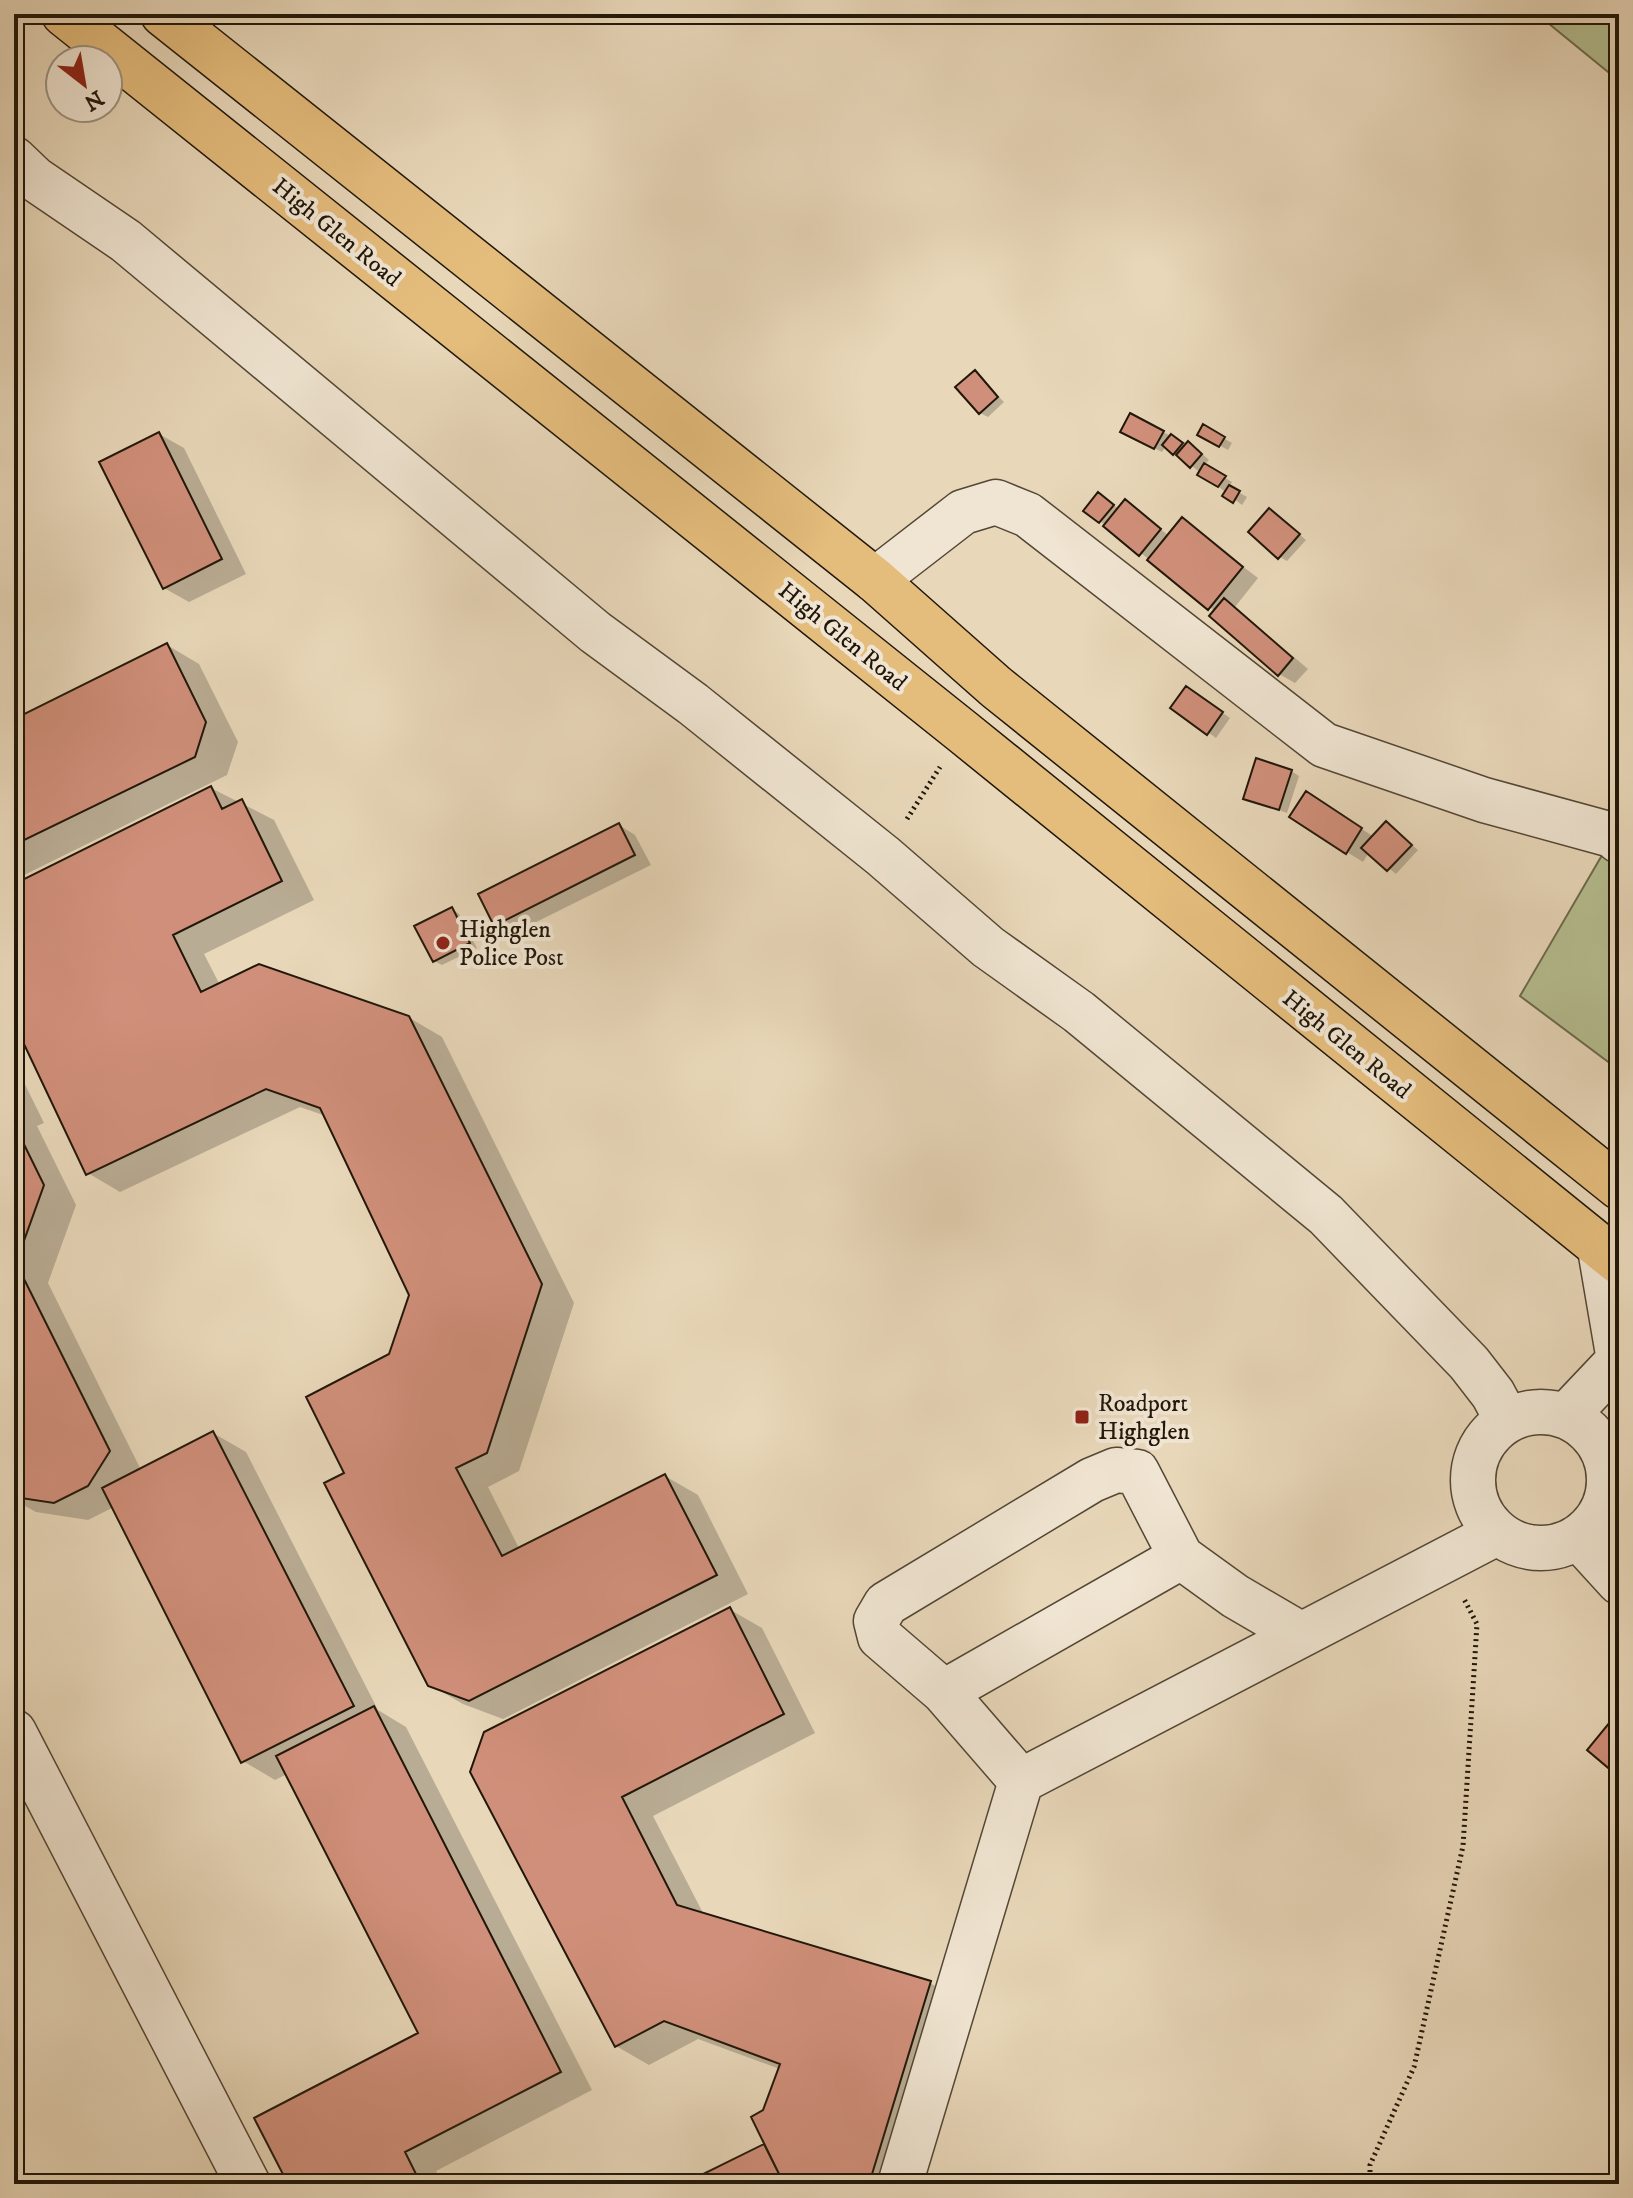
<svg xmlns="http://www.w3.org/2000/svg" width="1633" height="2198" font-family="'IM FELL DW Pica',serif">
<rect width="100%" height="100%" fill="#e8d7b9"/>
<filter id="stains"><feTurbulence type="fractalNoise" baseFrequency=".0025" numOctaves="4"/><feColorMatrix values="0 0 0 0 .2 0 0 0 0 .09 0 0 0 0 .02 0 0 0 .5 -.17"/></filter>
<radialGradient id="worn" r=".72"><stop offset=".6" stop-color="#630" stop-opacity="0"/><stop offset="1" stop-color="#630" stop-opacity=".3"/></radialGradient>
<!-- green -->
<path fill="#b5be90" stroke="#6b6a4c" stroke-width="2" d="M1537 14H1619V81Z
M1619 826V1070L1520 996Z"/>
<!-- shadow -->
<path fill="#0003" d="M975 373 1004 402 988 417 980 413Z
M1130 416 1196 448 1209 460 1204 465 1232 482 1229 487 1247 497 1242 505 1166 446 1162 452 1130 436Z
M1204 427 1232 443 1228 450 1200 435Z
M159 434 184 448 246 574 189 602 164 588Z
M1106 499 1119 509 1133 506 1169 536 1182 520 1258 578 1235 607 1308 669 1295 683 1279 674 1216 612 1100 521Z
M1277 515 1306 540 1287 561 1280 557Z
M167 645 199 664 238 742 227 775 14 880V693L26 716Z
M1194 693 1230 718 1216 738 1173 707Z
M1291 771 1299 776 1287 813 1246 798Z
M211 788 274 820 314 900 204 954 220 985 408 1017 442 1037 574 1303 519 1471 488 1487 520 1550 665 1476 698 1495 748 1594 503 1719 463 1704 430 1685 347 1473 411 1295 326 1116 300 1107 120 1192 88 1173 14 1018V886Z
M1323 803 1374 837 1386 823 1418 850 1396 874 1369 852 1363 862 1347 852Z
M619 825 635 835 651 865 512 934 496 925Z
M452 909 459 914 477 948 442 965 434 961Z
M14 1062 44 1123 37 1126 76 1205 48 1283 141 1470 213 1433 246 1452 378 1710 406 1727 592 2090 436 2171 443 2184H290L420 2034 287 1774 275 1780 243 1761 114 1507 88 1520 36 1512 14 1500Z
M729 1609 762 1628 815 1733 653 1816 704 1915 930 1983 963 2002 907 2184H687L767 2144 764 2112 780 2069 698 2039 649 2065 616 2046 472 1772Z"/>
<!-- building -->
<path fill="#d08f7a" stroke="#211709" stroke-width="2" d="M975 370 998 397 979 414 955 387Z
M1130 413 1164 431 1154 449 1120 432Z
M1203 424 1225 437 1219 447 1197 435Z
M159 432 222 559 163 589 99 462Z
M1171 434 1183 443 1173 455 1162 445Z
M1188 441 1202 454 1190 468 1176 455Z
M1204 463 1226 476 1218 487 1197 475Z
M1229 485 1240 491 1233 503 1222 496Z
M1098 492 1114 505 1099 523 1083 511Z
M1125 499 1161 529 1139 556 1103 526Z
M1269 508 1300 534 1278 559 1248 532Z
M1182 517 1243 567 1208 610 1147 560Z
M1224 598 1293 658 1278 676 1209 616Z
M167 643 206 722 195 757 14 845V719Z
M1186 686 1223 712 1207 735 1170 708Z
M1256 758 1292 770 1279 810 1243 799Z
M211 786 222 809 242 799 282 881 173 935 201 992 259 964 409 1016 542 1284 487 1453 456 1468 502 1556 665 1474 717 1575 469 1701 428 1686 324 1483 344 1473 306 1397 389 1354 409 1295 320 1108 266 1089 86 1175 14 1023V884Z
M1306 791 1362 828 1346 854 1289 817Z
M1386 821 1412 845 1387 871 1361 848Z
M619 823 635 855 494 926 478 894Z
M452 907 470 943 433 962 414 926Z
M14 1124 44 1185 16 1263 110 1451 88 1486 54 1503 14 1497Z
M213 1431 354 1706 241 1763 102 1488Z
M730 1607 784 1714 622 1797 677 1905 931 1981 869 2184H784L751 2117 763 2110 780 2064 664 2021 615 2047 470 1772 484 1732Z
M374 1706 561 2072 405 2152 421 2184H288L254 2118 418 2033 276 1756Z
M1619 1711V1777L1587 1750Z
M764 2144 784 2184H683Z"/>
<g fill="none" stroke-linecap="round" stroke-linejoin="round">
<defs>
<path id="minor" d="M14 159 35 179 126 241 595 632 693 704 883 856 988 947 1079 1012 1326 1215 1469 1363 1493 1394 1507 1420
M875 580 963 512 996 502 1028 515 1324 745 1484 800 1612 835 1619 841
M1600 1249 1619 1360
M1473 1480a68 68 0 1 1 136 0a68 68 0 1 1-136 0Z
M1566 1416 1619 1360
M1578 1537 1619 1582
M1181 1557 1137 1472 1116 1470 1092 1480 886 1604 876 1621 880 1637 944 1692 1021 1781 1497 1533
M944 1692 1181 1557 1235 1596 1300 1634
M14 1732 248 2184
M900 2184 1021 1781"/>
<path id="major" d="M64 14 963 732 1619 1262
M163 14 875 580 996 687 1619 1187"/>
</defs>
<!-- minor casing -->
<use href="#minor" stroke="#534735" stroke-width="47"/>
<!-- major casing -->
<use href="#major" stroke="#211709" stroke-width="47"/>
<!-- path -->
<path stroke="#211709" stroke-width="5" stroke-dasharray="2 4" stroke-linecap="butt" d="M907 819 940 767
M1370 2184V2165L1414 2067 1463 1846 1477 1624 1464 1599"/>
<!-- minor -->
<use href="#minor" stroke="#f0e5d2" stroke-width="44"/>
<!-- major -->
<use href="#major" stroke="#e4bc7c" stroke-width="44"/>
</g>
<!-- markers -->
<g fill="#8f2418" stroke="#f0e5d2" stroke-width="3">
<circle cx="443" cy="943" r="8"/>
<rect x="1074" y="1409" width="16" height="16" rx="4"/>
</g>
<g text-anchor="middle" stroke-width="8" stroke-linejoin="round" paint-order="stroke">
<!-- street labels -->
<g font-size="24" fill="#211709" stroke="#f0e5d2">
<text transform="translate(337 232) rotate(39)" y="8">High Glen Road</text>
<text transform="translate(843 636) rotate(39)" y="8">High Glen Road</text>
<text transform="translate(1347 1044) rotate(39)" y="8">High Glen Road</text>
</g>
<!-- poi labels -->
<g font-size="24" fill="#211709" stroke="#f0e5d2" text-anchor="start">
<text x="459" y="937">Highglen<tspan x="459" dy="28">Police Post</tspan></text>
<text x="1098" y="1411">Roadport<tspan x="1098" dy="28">Highglen</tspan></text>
</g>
</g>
<!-- margin -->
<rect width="1633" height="2198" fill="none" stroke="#e8d7b9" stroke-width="48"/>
<rect x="16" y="16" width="1601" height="2166" fill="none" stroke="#211709" stroke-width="4"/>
<rect x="24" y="24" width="1585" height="2150" fill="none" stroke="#211709" stroke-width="2"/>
<!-- north arrow -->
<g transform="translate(84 84) rotate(149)"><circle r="38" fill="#f0e5d2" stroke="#9d9382" stroke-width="2"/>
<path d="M0-6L14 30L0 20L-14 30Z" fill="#8f2418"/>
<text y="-12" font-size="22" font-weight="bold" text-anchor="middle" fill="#211709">N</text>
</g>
<rect width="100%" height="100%" filter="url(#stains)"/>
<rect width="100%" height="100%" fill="url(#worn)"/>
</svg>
